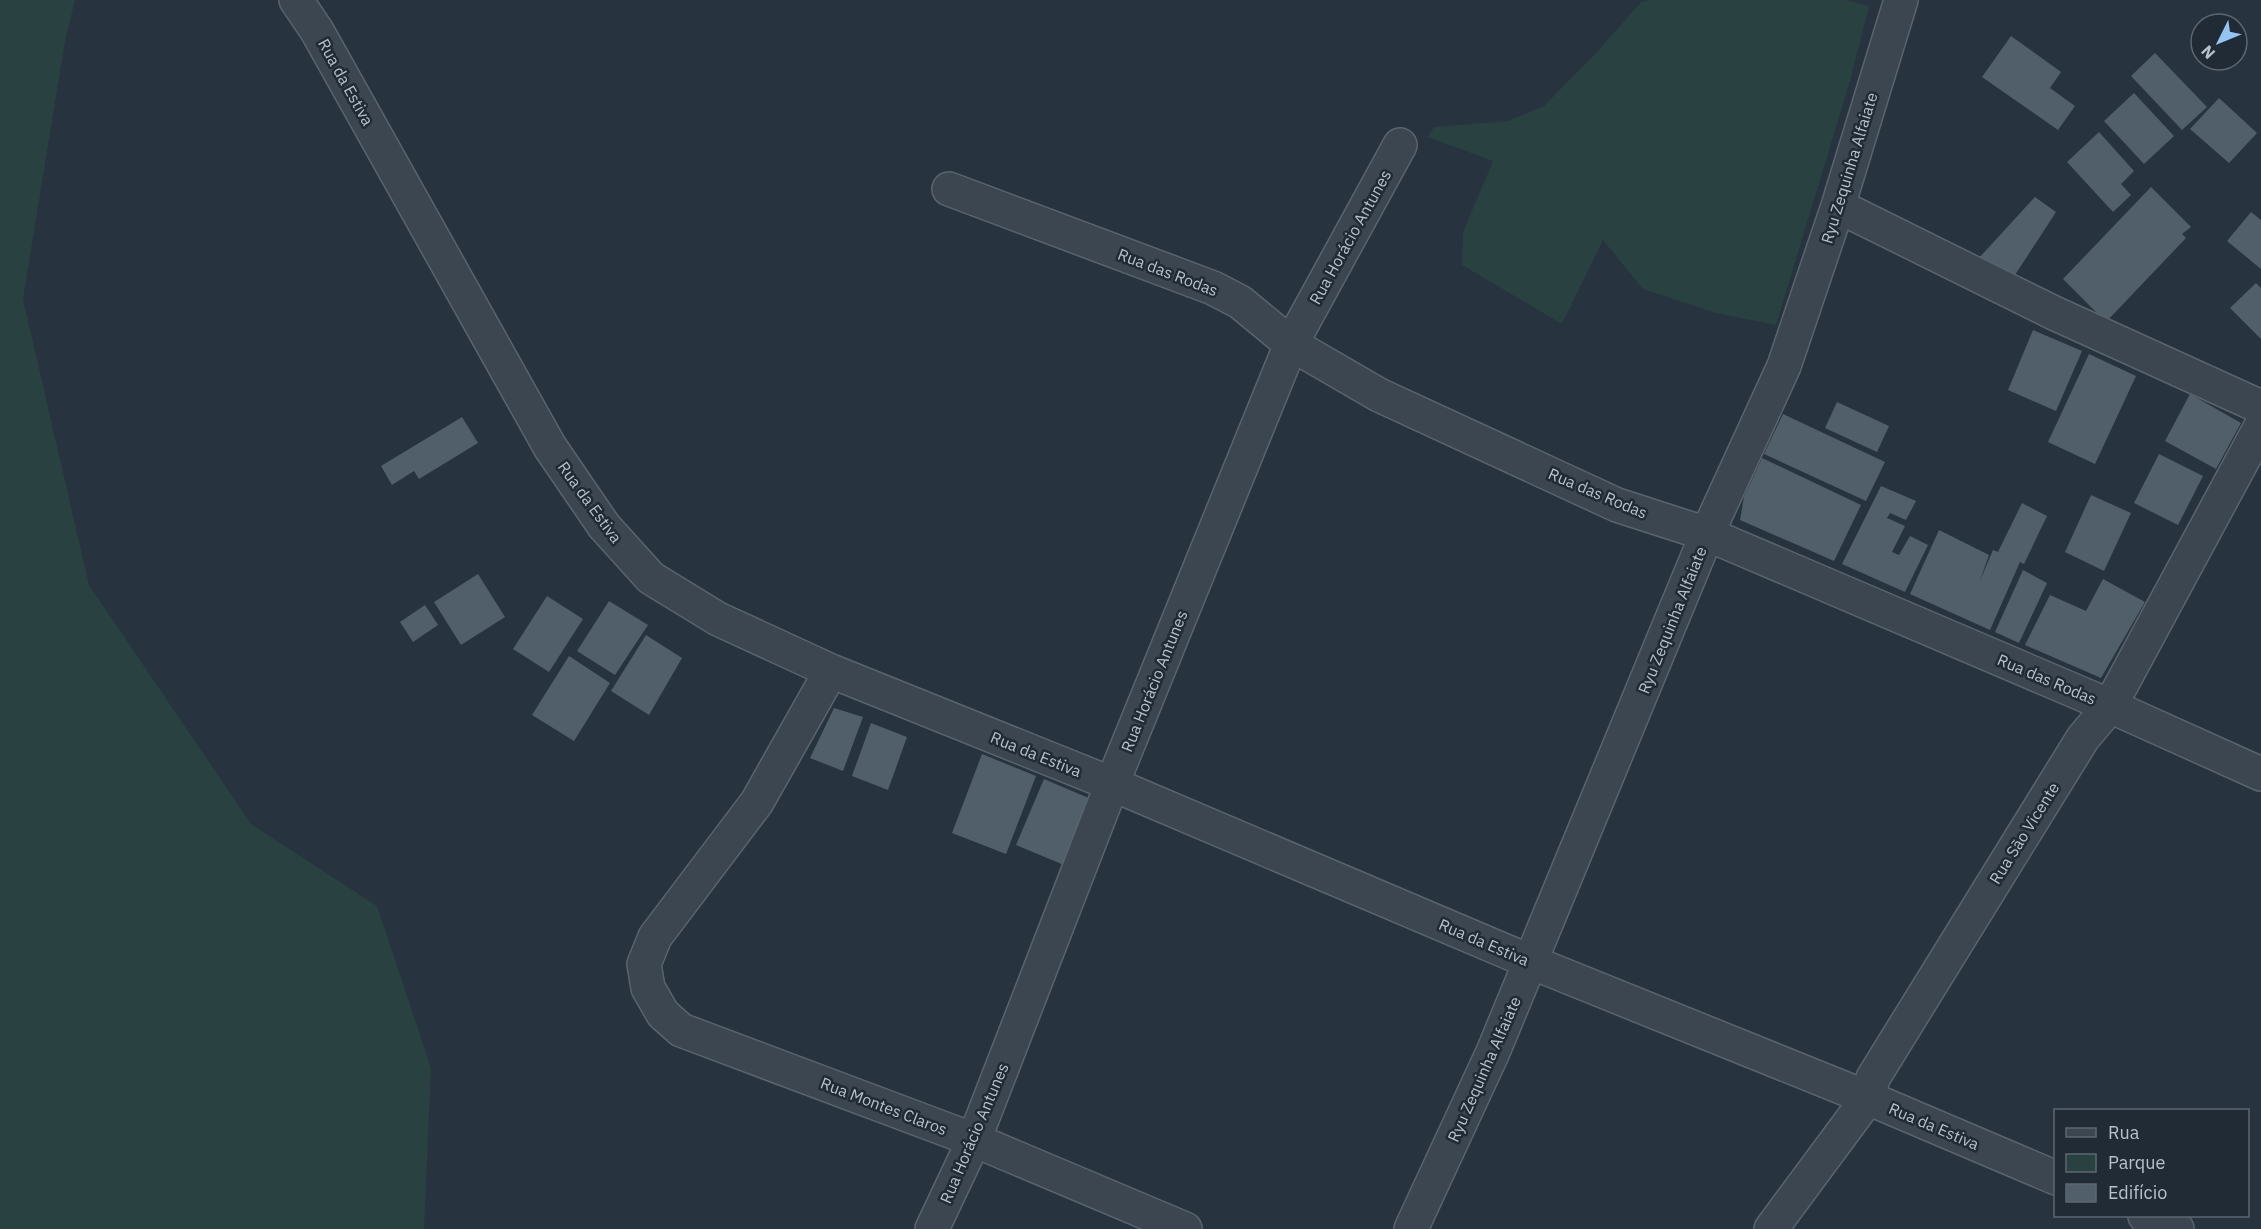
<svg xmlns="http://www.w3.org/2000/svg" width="2261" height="1229" font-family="'IBM Plex Sans',sans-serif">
<rect width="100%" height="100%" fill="#273440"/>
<!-- green -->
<path fill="#294141" d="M0 0H75L65 41 23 299 89 585 251 824 377 906 431 1068 424 1229H0Z
M1650 0H1846L1869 6 1850 81 1776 325 1716 313 1643 289 1603 240 1562 324 1462 265 1463 232 1493 161 1428 137 1434 127 1508 121 1544 106 1597 52 1641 2Z"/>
<!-- building -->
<path fill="#515f6a" d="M2011 36 2061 72 2050 88 2075 106 2058 130 1982 77Z
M2155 53 2207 107 2182 130 2131 76Z
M2134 93 2174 136 2144 164 2104 121Z
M2219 98 2257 133 2229 163 2190 129Z
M2099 132 2134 171 2121 184 2131 195 2113 212 2067 162Z
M2151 187 2191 227 2182 234 2186 238 2106 322 2063 279Z
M2035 197 2056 212 2015 275 1978 259Z
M2251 212 2261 220V269L2227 241Z
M2256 283 2261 288V339L2230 308Z
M2033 330 2082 351 2056 411 2008 390Z
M2089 354 2136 376 2095 464 2048 442Z
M2190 394 2241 423 2216 469 2165 441Z
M1837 402 1889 426 1877 452 1825 428Z
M1783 414 1885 462 1866 501 1764 454Z
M462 417 478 443 419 479 414 471 392 485 381 466Z
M2159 454 2203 476 2178 525 2134 503Z
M1762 458 1861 505 1834 561 1740 520 1744 497Z
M1881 486 1916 501 1906 520 1890 513 1887 518 1905 526 1892 552 1899 555 1910 536 1928 545 1905 592 1842 564Z
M2091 495 2131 513 2104 571 2065 552Z
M2022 503 2047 516 2024 564 2020 562 1990 630 1910 594 1939 530 1989 555 1979 583 1993 550 1998 552Z
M2023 570 2047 583 2019 643 1995 632Z
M478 574 505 617 461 645 434 602Z
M2103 579 2145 602 2101 678 2025 645 2050 595 2086 611Z
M547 596 583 619 549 672 513 649Z
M609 601 648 625 615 675 577 651Z
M425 605 438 625 413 642 400 622Z
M646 635 682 658 649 715 611 691Z
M569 656 610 683 574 741 532 715Z
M834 708 863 717 843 771 810 758Z
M871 723 907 737 888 790 852 776Z
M982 754 1036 776 1006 854 952 833Z
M1044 779 1091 799 1064 865 1016 845Z"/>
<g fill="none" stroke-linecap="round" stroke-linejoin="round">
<defs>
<path id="street" d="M296 0 317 31 550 447 604 526 651 578 718 619 831 671 1112 784 1531 962 1868 1098 2056 1178
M949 189 1213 288 1240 302 1291 344 1379 395 1617 505 1707 534 2110 706 2261 774
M1838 206 2054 313 2261 407
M831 671 757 802 655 937 644 964 648 988 663 1014 681 1030 974 1140 1185 1229
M2145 1216 2177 1229
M932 1229 974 1140 1112 784 1291 344 1400 145
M1411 1229 1493 1052 1707 534 1784 366 1838 206 1901 0
M1771 1229 1868 1098 1873 1078 2083 738 2110 706 2261 426"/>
</defs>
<!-- street casing -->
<use href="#street" stroke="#59646d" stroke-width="36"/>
<!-- street -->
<use href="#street" stroke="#3b4650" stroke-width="33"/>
</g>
<g text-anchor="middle" stroke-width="5" stroke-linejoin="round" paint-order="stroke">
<!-- street labels -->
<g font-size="16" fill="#b8c1ca" stroke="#202b35">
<text transform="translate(346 82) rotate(61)" y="6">Rua da Estiva</text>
<text transform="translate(1849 168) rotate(-73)" y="6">Ryu Zequinha Alfaiate</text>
<text transform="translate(1350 237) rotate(-61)" y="6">Rua Horácio Antunes</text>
<text transform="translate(1168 272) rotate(21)" y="6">Rua das Rodas</text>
<text transform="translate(1598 493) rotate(23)" y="6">Rua das Rodas</text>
<text transform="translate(590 502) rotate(54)" y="6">Rua da Estiva</text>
<text transform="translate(1672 620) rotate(-68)" y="6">Ryu Zequinha Alfaiate</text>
<text transform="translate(2047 679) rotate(23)" y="6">Rua das Rodas</text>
<text transform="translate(1154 681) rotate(-68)" y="6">Rua Horácio Antunes</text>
<text transform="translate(1036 754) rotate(22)" y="6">Rua da Estiva</text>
<text transform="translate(2024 833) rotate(-58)" y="6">Rua São Vicente</text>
<text transform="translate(1484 942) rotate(23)" y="6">Rua da Estiva</text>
<text transform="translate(1484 1069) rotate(-66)" y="6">Ryu Zequinha Alfaiate</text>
<text transform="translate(884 1106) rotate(21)" y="6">Rua Montes Claros</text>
<text transform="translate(1934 1126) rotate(23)" y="6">Rua da Estiva</text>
<text transform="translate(974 1133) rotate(-67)" y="6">Rua Horácio Antunes</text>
</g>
</g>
<!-- legend -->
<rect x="2054" y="1109" width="195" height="108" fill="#202b35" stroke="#5d6771" stroke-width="1.5"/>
<rect x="2066" y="1128" width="30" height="9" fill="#3b4650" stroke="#5d6771" stroke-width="1.5"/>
<text x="2108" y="1139" font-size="18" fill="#b8c1ca">Rua</text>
<rect x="2066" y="1154" width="30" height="18" fill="#294141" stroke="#5d6771" stroke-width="1.5"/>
<text x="2108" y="1169" font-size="18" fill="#b8c1ca">Parque</text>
<rect x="2066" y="1184" width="30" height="18" fill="#515f6a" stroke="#5d6771" stroke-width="1.5"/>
<text x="2108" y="1199" font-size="18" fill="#b8c1ca">Edifício</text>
<!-- north arrow -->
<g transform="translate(2219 42) rotate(227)"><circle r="28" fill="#202b35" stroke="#5d6771" stroke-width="1.5"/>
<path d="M0-4.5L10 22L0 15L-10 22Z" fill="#95c3f2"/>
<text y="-9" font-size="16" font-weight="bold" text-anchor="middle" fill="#b8c1ca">N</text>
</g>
</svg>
